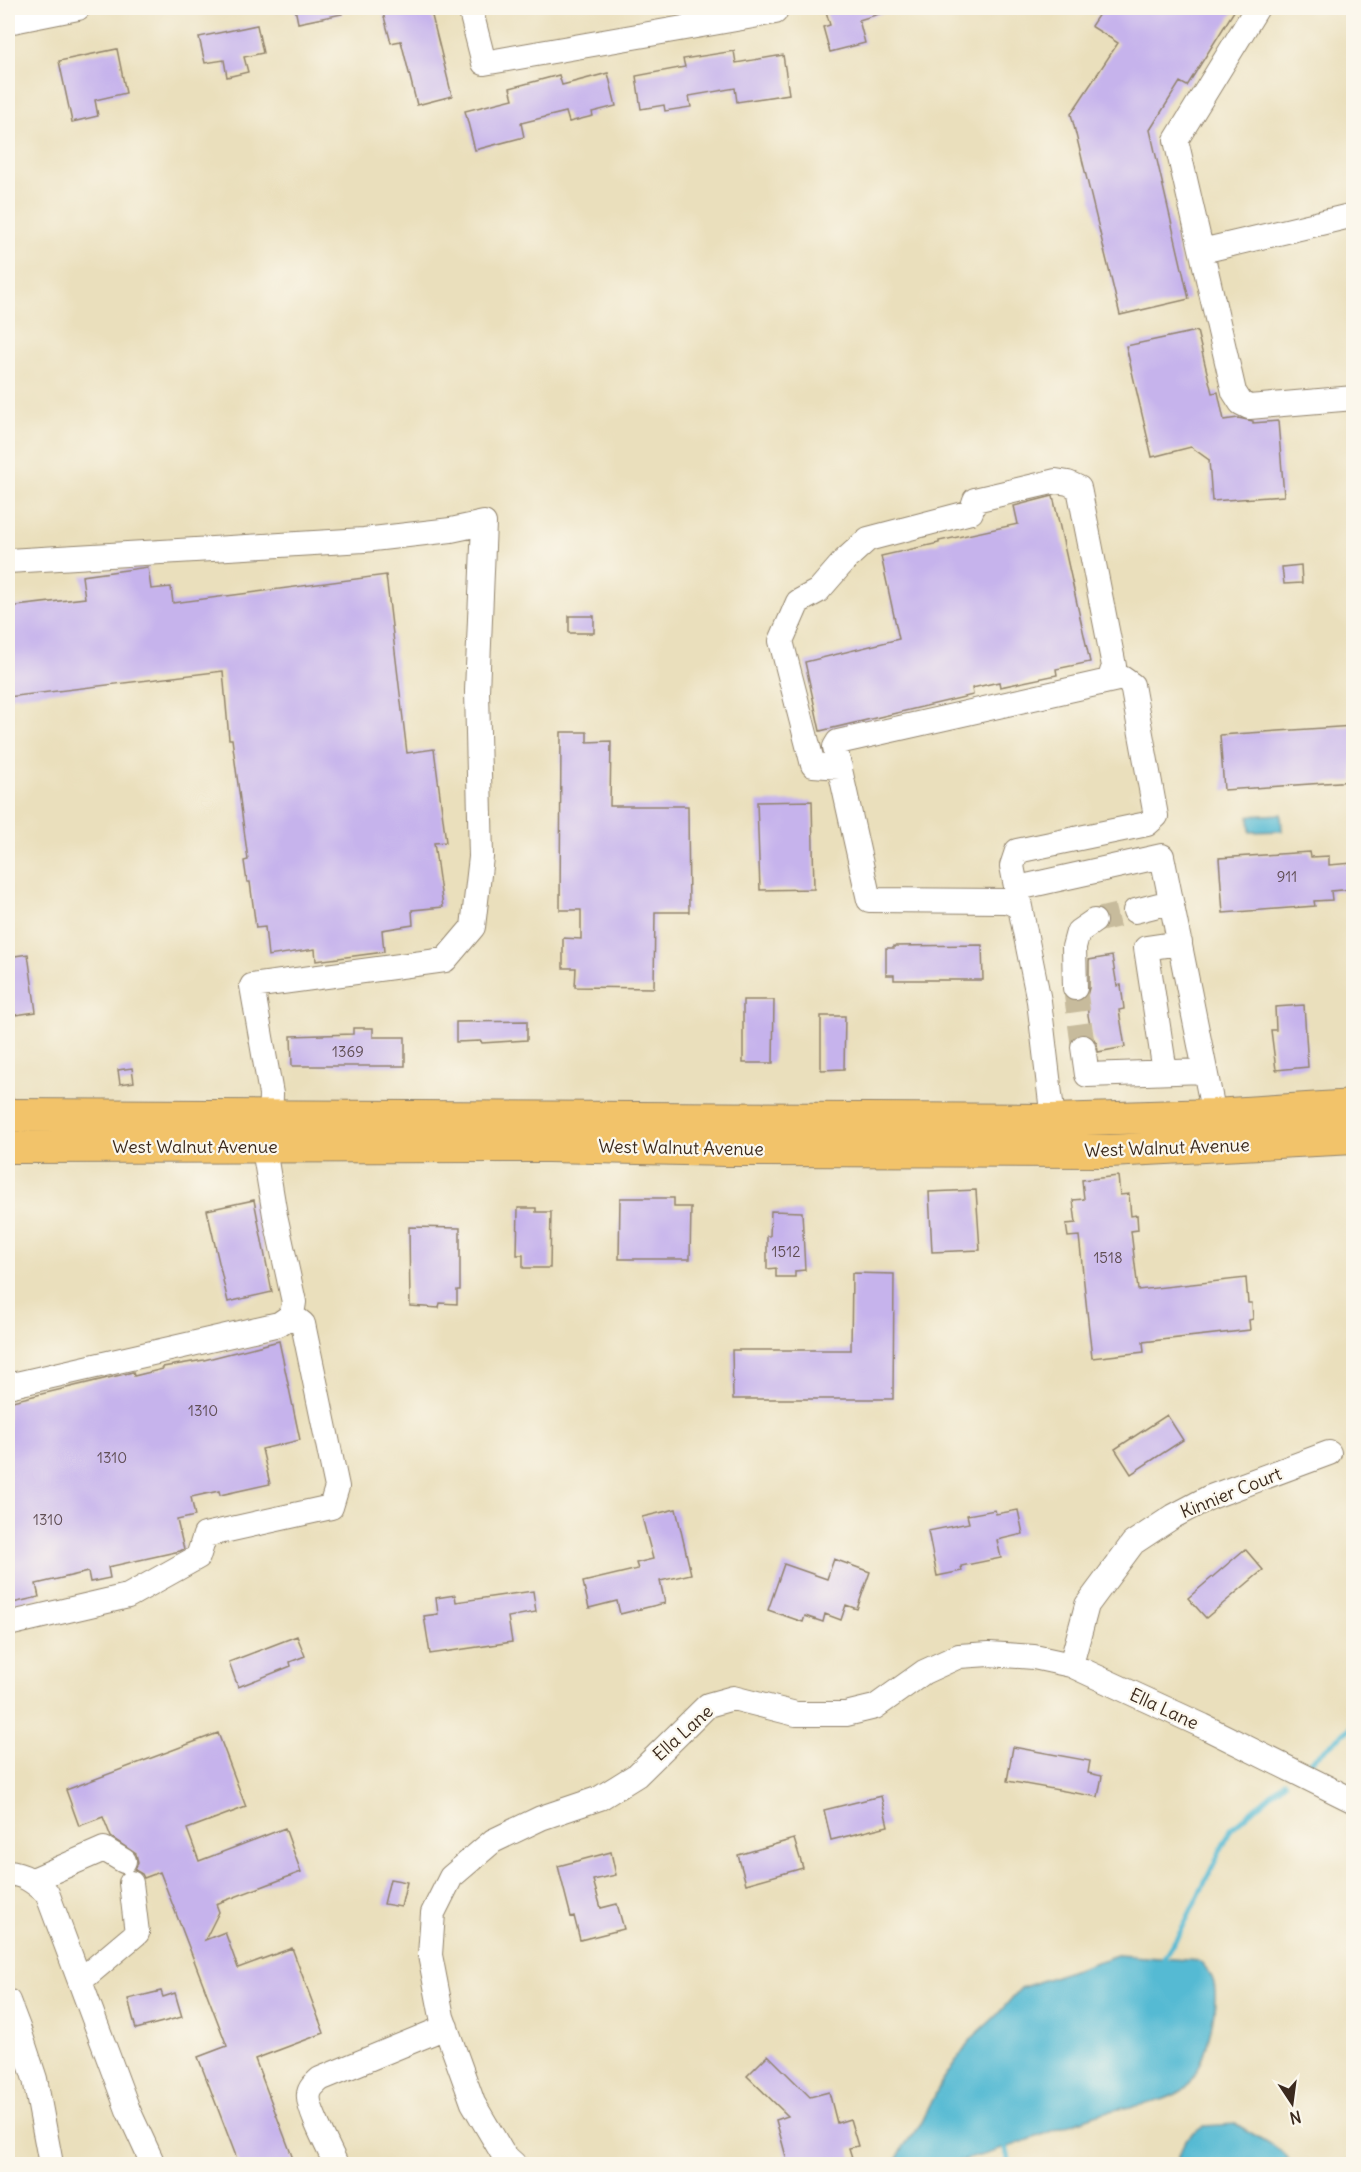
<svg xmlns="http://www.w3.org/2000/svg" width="1361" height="2172" font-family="Delius,sans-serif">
<rect width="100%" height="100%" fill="#fbf7ec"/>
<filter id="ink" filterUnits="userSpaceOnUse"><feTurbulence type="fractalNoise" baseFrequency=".0167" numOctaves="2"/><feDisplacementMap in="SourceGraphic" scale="12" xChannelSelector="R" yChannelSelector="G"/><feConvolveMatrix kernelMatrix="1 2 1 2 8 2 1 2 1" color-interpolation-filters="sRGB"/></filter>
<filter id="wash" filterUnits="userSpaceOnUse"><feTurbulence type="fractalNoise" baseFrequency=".008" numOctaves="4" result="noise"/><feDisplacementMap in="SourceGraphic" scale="24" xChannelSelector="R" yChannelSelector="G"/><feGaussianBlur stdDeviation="1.35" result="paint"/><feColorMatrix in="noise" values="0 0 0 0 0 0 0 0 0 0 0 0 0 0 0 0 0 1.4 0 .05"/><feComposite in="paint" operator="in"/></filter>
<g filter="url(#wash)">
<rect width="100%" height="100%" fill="#eadfbc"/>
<!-- water -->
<path fill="#54bad3" stroke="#487278" stroke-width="1.5" d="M1281 814 1282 831 1250 832 1249 816Z
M1117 1955 1200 1961C1205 1967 1210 1972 1213 1980 1221 2003 1204 2075 1183 2090 1157 2107 1123 2105 1095 2115 1045 2133 997 2155 944 2164 928 2167 910 2165 894 2164L904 2146 922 2122 941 2083 970 2040 996 2016 1021 1988Z
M1236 2124 1280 2150 1293 2164H1176L1185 2140 1204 2126Z"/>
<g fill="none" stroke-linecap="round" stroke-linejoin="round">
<!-- stream -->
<path stroke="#54bad3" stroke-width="5" d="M1309 1763 1354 1725
M1164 1958 1181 1931 1231 1829 1285 1782
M1006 2149 1009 2164"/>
</g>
<g id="blocks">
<!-- building -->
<path fill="#c6b3ec" d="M295 8H341L342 14 298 23Z
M404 8H430L452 96 417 105 401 41 391 43 383 13Z
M825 8H889V11L859 20 865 43 830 52 823 27 830 25Z
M1103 8H1236L1187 86 1180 82 1150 130 1189 299 1120 315 1071 114 1118 43 1091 26Z
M257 25 263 53 244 57 248 72 227 77 224 60 205 63 199 37Z
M117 49 126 93 95 100 98 116 72 122 59 61Z
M734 51 736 63 783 55 789 94 737 102 735 88 689 96 691 107 665 111 664 105 641 109 636 76 685 67 683 59Z
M608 73 616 106 592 112 593 116 569 122 566 112 521 123 524 137 475 150 465 111 513 99 510 88 559 75 562 85Z
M1197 331 1212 393 1218 392 1224 420 1238 418 1253 421V423L1278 421 1284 496 1212 501 1209 460 1191 447 1152 457 1126 346Z
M1053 496 1090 662 1056 669 1057 675 1000 687 999 682 972 688 973 695 820 731 805 662 899 639 881 556 939 543V541L1018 524 1014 506Z
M1301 565 1302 583 1284 584 1282 567Z
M148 567 151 589 171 587 173 603 386 575 407 753 434 749 446 842 434 843 443 907 412 910 413 925 382 930 384 952 316 961 315 949 268 956 265 927 256 928 250 882H247L244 861 248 860 232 739H229L223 671 8 697V607L85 598 82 576Z
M569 616H594V633H569Z
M1353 726V781L1224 790 1220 735Z
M561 732H587V742L611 741 610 806H688L689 912H655L654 988 575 987 576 968H563V938L581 939V910H560Z
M812 801 814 889 760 890 757 802Z
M1310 852 1311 857 1329 856V865L1353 863V889L1331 891 1332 900 1314 901 1315 906 1223 913 1219 858Z
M982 945 983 980H894V975H886V948H894V946Z
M28 954 36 1012 8 1016V957Z
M1112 956 1117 986 1121 985 1124 1009 1119 1010 1125 1047 1098 1052 1097 1044 1092 1036 1088 1015 1087 996 1089 988V960Z
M743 1000H774L773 1063H743Z
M1304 1005 1308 1067 1276 1070 1271 1030H1276L1275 1007Z
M821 1016H845L844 1069 821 1070Z
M527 1021V1040L482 1043 481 1041 456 1042V1022Z
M353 1028H373V1037H405V1066H292L291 1036 353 1034Z
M132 1068 134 1082 120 1084 118 1070Z
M1118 1176 1120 1195 1129 1194 1131 1216 1137 1215 1138 1230 1131 1231 1138 1290 1246 1278 1248 1303H1252L1253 1319 1249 1320 1250 1330 1143 1342 1144 1352 1092 1358 1079 1236 1068 1237 1066 1224 1076 1223 1073 1200 1084 1199 1082 1180Z
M976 1190 980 1250 932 1252 929 1192Z
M620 1198H674V1207H691L690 1259H619Z
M254 1200 272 1292 228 1302 207 1210Z
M518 1208H536V1212H551L550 1268H523V1255H517Z
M771 1211 802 1212 805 1270 795 1271V1277H776V1268L767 1269V1236H770Z
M409 1227 460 1228V1290H457V1304L440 1303 439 1308 410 1306Z
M852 1273 894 1274 893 1399H733L732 1350H851Z
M279 1341 300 1440 262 1449 270 1484 220 1495 219 1491 191 1497 195 1516 177 1520 184 1549 180 1551 108 1567 110 1578 90 1582 88 1572 36 1584 39 1597 8 1604V1402L133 1372 134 1376 163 1369V1367L204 1360Z
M1167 1415 1183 1440 1131 1474 1115 1449Z
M676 1509 691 1574 660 1581 665 1603 620 1614 617 1601 589 1608 583 1582 638 1569 636 1563 653 1559 642 1517Z
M995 1510 996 1514 1018 1510 1023 1534 997 1540 1001 1558 961 1566 962 1571 937 1576 928 1531 969 1523 967 1515Z
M1245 1549 1263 1570 1206 1618 1188 1598Z
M834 1559 870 1572 857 1609 846 1605 841 1620 825 1614 823 1622 805 1616 803 1622 768 1610 784 1564 827 1579Z
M533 1591 536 1612 508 1617 512 1642 430 1654 424 1616 438 1614 436 1598 455 1595 456 1602Z
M297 1636 305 1656 290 1662 291 1666 238 1687 229 1662Z
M218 1733 246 1807 187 1829 199 1861 285 1828 301 1872 216 1904 219 1912 205 1940 225 1932 238 1968 292 1948 324 2033 255 2059 295 2164H239L198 2057 227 2046 160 1872 144 1878 142 1874 135 1870 138 1862 136 1854 111 1837 103 1817 79 1826 66 1790Z
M1013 1747 1090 1761 1088 1773 1102 1776 1098 1797 1007 1781Z
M881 1796 888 1826 831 1840 824 1810Z
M794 1839 803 1868 746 1884 738 1855Z
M611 1852 616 1875 593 1880 601 1908 617 1904 624 1929 580 1940 574 1916 571 1917 558 1866Z
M390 1879 407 1882 401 1907 384 1904Z
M161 1991 163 1997 175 1993 182 2017 136 2029 128 1999Z
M768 2055 810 2097 829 2092 837 2123 850 2119 858 2146 849 2148 854 2164H788L776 2120 788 2116 747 2076Z"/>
</g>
</g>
<g filter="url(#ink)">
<use href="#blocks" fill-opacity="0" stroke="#92846d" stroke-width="1.5"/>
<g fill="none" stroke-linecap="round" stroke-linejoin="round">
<!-- minor-tunnel -->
<path stroke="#c7bb9c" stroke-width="24" stroke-dasharray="24 12" stroke-linecap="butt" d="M1094 921 1135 911
M1075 988 1083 1047"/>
<defs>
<path id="minor" d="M470 8 484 63 775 12
M1257 8 1176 140 1234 392 1241 403 1249 407 1354 398
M8 22 78 8
M1202 251 1354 215
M8 561 364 540 451 530 484 523 477 691 481 857 473 927 445 960 252 986 271 1094 270 1131
M840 767 813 765 781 641 798 602 818 591 845 560 868 539 971 512 975 500 1056 481 1068 483 1079 488 1114 666 1109 681
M1018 888 1162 856 1214 1115
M1020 907 1012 866 1017 851 1147 824 1156 816 1132 685 1122 678 838 742 835 747 869 900 1007 901 1020 907 1039 1001 1055 1137
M1135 911 1170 902
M1075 988 1074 947 1078 932 1094 921
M1083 1047 1087 1075 1204 1071
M1165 1072 1146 948 1180 943
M8 1386 279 1324 292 1315 294 1302 275 1215 265 1155 261 1147
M8 1624 128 1596 198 1557 205 1535 331 1507 337 1487 303 1324 298 1320 288 1318
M1071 1665 1087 1605 1133 1543 1174 1516 1208 1498 1329 1453
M8 1873C24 1874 34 1882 47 1893L128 2110 153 2164
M33 1880 104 1849 124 1861
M80 1981 137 1933 131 1883
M8 2001 19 2030 35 2079 51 2164
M336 2164C330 2151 306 2106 309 2094 310 2087 315 2084 320 2079L446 2027
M514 2164 503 2154 473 2103 442 2017 430 1955 433 1913 451 1877 493 1841 541 1818 600 1798 637 1775 708 1705 733 1698 796 1714H846L875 1707 924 1672 959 1656 989 1654 1034 1657 1071 1665 1203 1726 1354 1801"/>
<path id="major" d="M8 1115 1053 1120 1214 1115 1354 1106
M8 1147 548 1146 728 1150 1110 1151 1354 1138"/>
</defs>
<!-- minor casing -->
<use href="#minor" stroke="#92846d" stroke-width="26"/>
<!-- major casing -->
<use href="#major" stroke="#92846d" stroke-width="34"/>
<!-- minor -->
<use href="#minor" stroke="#fff" stroke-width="24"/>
<!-- major -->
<use href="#major" stroke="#f2c36a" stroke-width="32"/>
</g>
</g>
<g text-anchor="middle" stroke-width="4.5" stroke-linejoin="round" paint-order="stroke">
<!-- number labels -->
<g font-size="15" fill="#5e4c52">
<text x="1287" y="882">911</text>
<text x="348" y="1057">1369</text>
<text x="786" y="1257">1512</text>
<text x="1108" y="1263">1518</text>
<text x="203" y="1416">1310</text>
<text x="112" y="1463">1310</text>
<text x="48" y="1525">1310</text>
</g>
<!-- street labels -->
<g font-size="18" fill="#3b2a1e" stroke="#fbf7ec">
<text x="195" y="1153">West Walnut Avenue</text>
<text transform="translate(681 1148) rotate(1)" y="6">West Walnut Avenue</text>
<text transform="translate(1167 1148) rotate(-2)" y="6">West Walnut Avenue</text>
<text transform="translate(1231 1493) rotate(-22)" y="6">Kinnier Court</text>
<text transform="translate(1164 1709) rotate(25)" y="6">Ella Lane</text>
<text transform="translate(683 1733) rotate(-42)" y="6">Ella Lane</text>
</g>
</g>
<!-- margin -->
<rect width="1361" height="2172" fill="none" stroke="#fbf7ec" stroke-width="30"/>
<!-- north arrow -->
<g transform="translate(1292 2103) rotate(167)" stroke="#fbf7ec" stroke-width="4.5" paint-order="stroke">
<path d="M0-4.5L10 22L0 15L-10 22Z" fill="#3b2a1e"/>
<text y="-9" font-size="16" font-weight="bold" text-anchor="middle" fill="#3b2a1e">N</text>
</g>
</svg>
